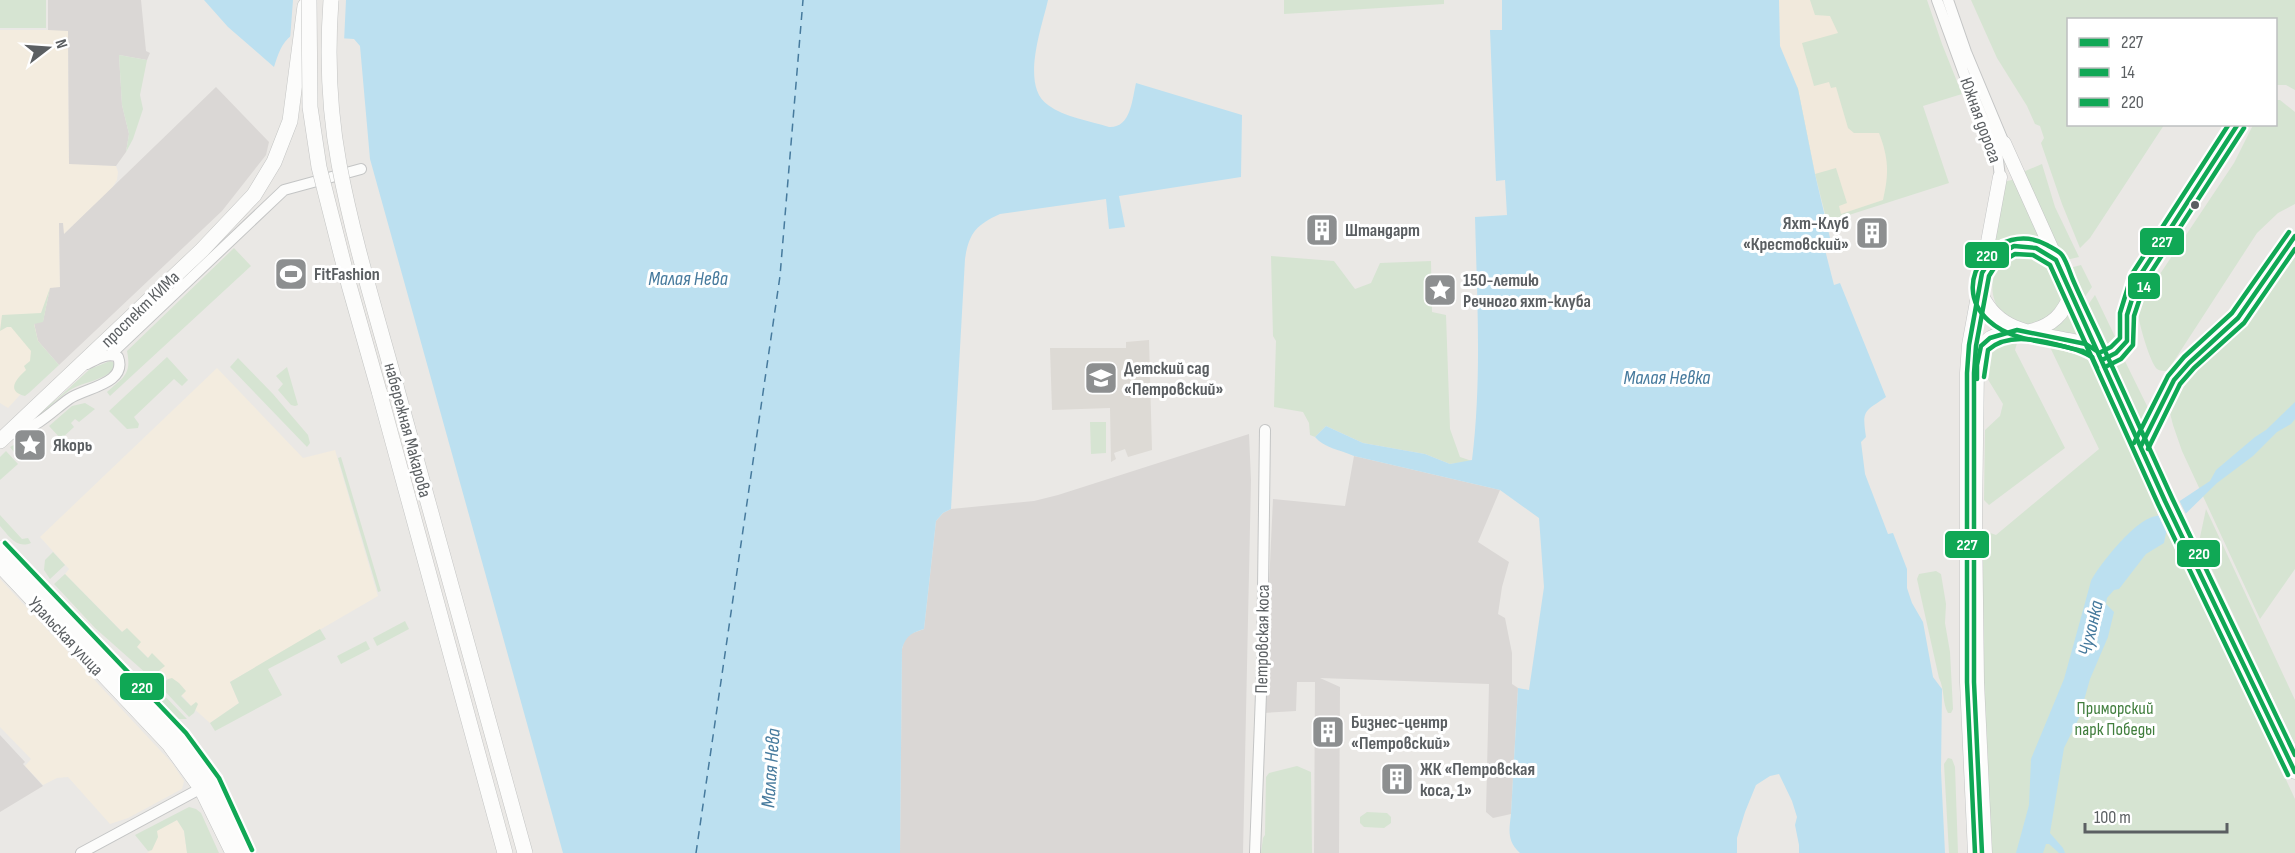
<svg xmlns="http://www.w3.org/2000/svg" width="2295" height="853" font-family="'Sofia Sans Condensed',sans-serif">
<rect width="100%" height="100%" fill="#eae8e5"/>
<!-- commercial -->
<path fill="#f3ecdf" d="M0 30H68L69 163 116 166 118 172 117 180 112 188 63 235 59 224 60 288 41 372 8 408 0 403Z
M217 368 303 458 335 450 378 596 230 682 239 703 210 723 191 706 160 670 65 574 69 569 40 537Z
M0 579 172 763 184 781 182 789 128 818 110 824 68 777 57 778 43 785 25 766 31 759 0 727Z
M177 820 184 831 187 853H147L152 850 156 831Z"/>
<!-- industrial -->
<path fill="#dad7d5" d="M48 0H141L146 51 150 53 147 60 119 55 122 105 129 134 126 152 116 166 69 164 68 31 48 30Z
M216 87 269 142 266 155 222 211 59 365 38 341 34 323 43 321 50 288 60 287 59 223H63L64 234Z
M1249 434 1251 480 1243 853H900L902 649 904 641 910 634 924 629 936 521 943 513 951 509 1034 501 1058 495Z
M1354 456 1500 490 1478 542 1509 562 1502 587 1498 614 1505 618 1512 653V684L1518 688 1511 814 1493 818 1486 812 1489 684 1320 678 1340 687 1339 853H1314L1315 682H1297L1296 711 1263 713 1273 499 1345 506Z
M0 735 25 762 23 764 43 786 0 812Z"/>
<!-- education -->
<path fill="#dddad5" d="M1149 340 1152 450 1128 457 1125 449 1114 453 1116 459 1111 462 1110 408 1052 410 1050 348H1126V342Z"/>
<!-- green -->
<path fill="#d6e4d2" d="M0 0H46V28H0Z
M1284 0H1444V4L1284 14Z
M1779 0H1927L1942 44 1962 94 1923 106 1949 183 1827 222 1815 174Z
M1971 0H2295V90L2286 85H2276V20H2068V124L2164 125 2090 238 2080 248 2062 204 2041 143 2044 138 2040 126 2035 124 2027 106 1997 58Z
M119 55 147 60 140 95 143 109 133 139 126 152 129 134 122 105Z
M2276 100H2280L2295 112V204L2278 213 2257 233 2174 361 2167 371C2163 371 2160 371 2157 369 2150 363 2136 316 2138 307L2234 163 2253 125 2276 124Z
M2042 164 2055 207 2079 257 2066 260 2060 258 2023 172Z
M2016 179 2043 244 2018 241 1990 253 2003 182Z
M234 248 251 266 110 396 107 392C123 377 132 375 127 351Z
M2295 251V569L2260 619 2182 451 2173 425 2170 413 2175 400 2200 362 2248 319Z
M2025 254H2035L2053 261 2066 293 2047 321 2032 328C2023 324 2008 320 2002 313 1987 296 1989 267 2011 257 2015 255 2021 255 2025 254Z
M1271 256 1334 261 1355 289 1371 283 1380 263 1431 261 1432 312 1446 315 1450 429 1460 457 1472 461 1450 464 1425 454 1363 443 1326 426 1315 437 1310 435 1309 423 1303 412 1274 407 1276 341 1273 336Z
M2081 265 2092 287 2081 302 2066 269Z
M50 288 43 322 34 324 38 341 59 365 30 392 25 396C5 391 17 378 26 370L24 366 30 361 31 351 11 327H7L0 331 2 315 41 313Z
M2095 295 2120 347 2107 354 2085 309Z
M2072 306 2088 341 2042 330Z
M2013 335 2017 343 2015 350 2065 448 1989 505 1984 500 1985 430 2000 416 2003 404 1984 373V361L1987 347 2001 339Z
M2048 343 2085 349 2295 799V853H1989L1980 546 1982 530 1996 535 2099 449Z
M2121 353 2150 412 2143 430 2111 361Z
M167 357 188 380 182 386 174 379 134 417 139 424 138 428 127 429 109 411Z
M238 358 273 394 308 435 310 443 307 447 230 367Z
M110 361 115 363 116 367C104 381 85 381 70 390 53 402 44 415 24 423L56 400 90 369Z
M287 367 298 405 295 406 291 405 278 390 283 384 276 376Z
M85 403 95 409 79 422 75 419 71 423 74 427 61 439 49 426 72 406Z
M1106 422V453L1091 454 1090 422Z
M27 438 36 447 21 461 10 447Z
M6 451 18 464 0 480V457Z
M341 457 381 591 378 592 338 458Z
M2206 509 2295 700V745L2199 542Z
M0 515 22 539 28 538 31 543C16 549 9 536 0 526Z
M53 552 65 565 50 579 44 570 45 560Z
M1936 571 1941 574 1946 604 1945 623 1950 652 1953 709 1951 713H1948C1942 703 1945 690 1939 678L1917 579 1919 574Z
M65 574 122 632 127 628 141 642 137 647 148 658 152 653 165 666 156 673 148 675 95 628 54 584Z
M405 621 409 629 377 646 373 638Z
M320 629 326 639 268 669 282 695 215 731 210 723 239 703 230 682Z
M366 641 370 649 341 664 337 656Z
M172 678 179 683 186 691 181 696 191 706 196 702 198 704 194 713 189 717 160 686 168 679Z
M158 689 187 719H178L156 697Z
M1948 758 1952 759 1955 767 1958 853H1949L1944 764Z
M1297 766 1311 772 1312 853H1261L1263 838 1265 835 1266 777 1269 773Z
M189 807 196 809 201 813 219 853H187L184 831 177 820 157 831 158 837 152 850 148 851 135 835Z
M1367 812 1387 813 1391 817V823L1384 828 1364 827 1360 823V817Z"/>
<!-- sand -->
<path fill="#f1e9dc" d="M1779 0H1810L1815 15 1830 16 1838 33 1802 43 1814 86 1829 82 1831 88 1836 87 1848 128 1854 133H1879C1889 159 1889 174 1883 200L1841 214 1839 206 1847 203 1836 168 1815 174 1798 89 1780 46Z"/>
<!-- water -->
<path fill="#bce0f0" d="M204 0H1048C1042 27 1020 86 1048 105 1064 117 1090 121 1109 127 1131 128 1132 100 1136 83L1242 115 1241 177 1119 196 1125 227 1109 229 1106 199 1000 214C976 225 969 233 965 259L951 509 943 513 936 521 924 629C911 633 906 636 902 649L900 853H563L370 159 360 46 354 39 292 35C281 43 278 55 274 67L228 27Z
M1502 0H1779L1780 46 1798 89 1815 174 1830 238 1823 242 1834 285 1840 283 1886 397C1864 412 1862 410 1866 437L1861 442 1865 474 1888 534 1893 533 1907 569V588L1912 603 1923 622 1933 677 1942 689 1941 771 1945 853H1799V845L1795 825 1797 817 1792 801 1779 774 1770 776 1756 785 1745 812 1737 838V853H1520C1507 841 1509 831 1511 814L1518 688 1529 690 1544 587 1539 518 1500 490 1354 456C1341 450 1324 448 1315 437L1326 426 1363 443 1425 454 1450 464 1472 460C1482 380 1477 298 1475 217L1507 215 1505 180 1496 181 1490 30H1502Z
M2295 402V419L2291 424 2277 432 2253 456 2217 483 2166 533 2164 543 2146 554 2119 589 2114 590 2107 598 2106 604 2114 612 2108 637 2090 679 2079 718 2064 748 2050 833 2063 848 2065 853H2059L2049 844H2046L2043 853H2016L2029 805 2031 759 2064 679 2091 581C2100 564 2137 517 2157 516L2210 481 2216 470 2255 437 2266 430Z"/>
<!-- pier -->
<path fill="#eae8e5" d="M293 0H346L344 42 293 38 290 40Z
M2178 498 2187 516 2168 536 2157 512Z"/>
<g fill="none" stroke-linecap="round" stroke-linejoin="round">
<!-- ferry -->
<path stroke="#467a9d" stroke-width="1.5" stroke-dasharray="8 6" stroke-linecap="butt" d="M696 853 780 276 803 0"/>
<defs>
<path id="minor" d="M1937 0 1964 74 1997 152 2000 177
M1948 0 1966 52 2004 143
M110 355 284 190 361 169
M9 435C19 431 30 428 39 422 50 415 59 406 69 399 84 388 128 384 118 357 107 352 97 359 87 364
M81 853 207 785
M1255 853 1262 667 1265 430"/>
<path id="tertiary" d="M2004 143 2165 501 2295 772
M1985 269C2004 237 2029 243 2055 260
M1979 289C1995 331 2029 332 2068 340 2079 342 2088 344 2098 352
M2030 331C2052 326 2064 314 2071 293
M1975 853 1967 682V373L1969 345 2000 177
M1985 853 1977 682 1975 520 1977 365C1984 335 1989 337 2017 330"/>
<path id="secondary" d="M396 386 525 853
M379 391 505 853
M0 441 202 250 254 195 274 162 290 121 305 6
M0 548 180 737 213 782 245 853
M0 565 169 744 201 788 233 853"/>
</defs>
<!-- minor casing -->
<use href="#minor" stroke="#c4c5c5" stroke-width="12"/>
<!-- tertiary casing -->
<use href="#tertiary" stroke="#c4c5c5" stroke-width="15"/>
<!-- secondary casing -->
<use href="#secondary" stroke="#c4c5c4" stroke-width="16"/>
<!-- minor -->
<use href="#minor" stroke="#fcfcfb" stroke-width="10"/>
<!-- tertiary -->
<use href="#tertiary" stroke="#fcfcfb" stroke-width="14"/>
<!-- secondary -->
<use href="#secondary" stroke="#fcfcfb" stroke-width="15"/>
<defs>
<path id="secondary-bridge" d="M309 0 310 107 319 167 349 285 379 391
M331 0C327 55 329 110 339 164 353 239 376 313 396 386"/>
</defs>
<!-- secondary-bridge casing -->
<use href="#secondary-bridge" stroke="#c4c5c4" stroke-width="16" stroke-linecap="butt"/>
<!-- secondary-bridge -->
<use href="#secondary-bridge" stroke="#fcfcfb" stroke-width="15"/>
<defs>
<path id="bus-1" d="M2102 360 2116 353 2127 341V315L2139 277 2238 124
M1977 379V365L1981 346 1990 338 2017 330 2086 344 2098 352
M2141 446 2174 380 2189 363 2238 318 2295 236
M1975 853 1967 682V373L1969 345 1982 273 1990 260 2014 246 2036 248 2056 260 2165 501 2295 772"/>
<path id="bus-2" d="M2105 367 2121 359 2133 345 2134 316 2146 280 2244 128
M1984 377 1988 350C2013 328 2054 345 2083 351L2092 357 2097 368
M2148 449 2180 384 2194 368 2244 323 2295 249
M1982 853 1974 682V373L1976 346 1989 276 1996 265 2015 254 2033 255 2050 265 2158 504 2288 775"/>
<path id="bus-3" d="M2105 351 2172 498 2295 755
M2099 353 2111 347 2120 338V313L2132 274 2229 124
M2092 357C2060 338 2018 347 1989 321 1945 282 1999 218 2047 245 2052 248 2059 251 2062 255 2067 262 2070 273 2073 280 2083 303 2094 325 2104 347
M2134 443 2168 376 2184 357 2232 313 2289 232
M5 543 186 733 219 778 252 850"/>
</defs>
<!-- bus-1 casing -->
<use href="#bus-1" stroke="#fff" stroke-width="9"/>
<!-- bus-2 casing -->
<use href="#bus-2" stroke="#fff" stroke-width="9"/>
<!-- bus-3 casing -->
<use href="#bus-3" stroke="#fff" stroke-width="9"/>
<!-- bus-1 -->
<use href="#bus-1" stroke="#10a855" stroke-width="4.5"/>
<!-- bus-2 -->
<use href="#bus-2" stroke="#10a855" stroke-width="4.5"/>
<!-- bus-3 -->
<use href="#bus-3" stroke="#10a855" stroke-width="4.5"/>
</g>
<!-- icons -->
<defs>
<symbol id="building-square" viewBox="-11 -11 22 22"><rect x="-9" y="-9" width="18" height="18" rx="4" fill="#8d8f90" stroke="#fff"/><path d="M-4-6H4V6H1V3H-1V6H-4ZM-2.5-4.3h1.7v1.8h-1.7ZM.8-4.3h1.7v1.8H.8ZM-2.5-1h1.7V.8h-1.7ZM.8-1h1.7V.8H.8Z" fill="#fff"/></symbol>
<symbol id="stadium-square" viewBox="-11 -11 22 22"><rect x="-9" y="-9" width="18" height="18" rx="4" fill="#8d8f90" stroke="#fff"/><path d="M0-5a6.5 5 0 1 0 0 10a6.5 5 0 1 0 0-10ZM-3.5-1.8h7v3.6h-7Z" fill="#fff"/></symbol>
<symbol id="sight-square" viewBox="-11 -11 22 22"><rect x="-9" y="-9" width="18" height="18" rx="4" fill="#8d8f90" stroke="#fff"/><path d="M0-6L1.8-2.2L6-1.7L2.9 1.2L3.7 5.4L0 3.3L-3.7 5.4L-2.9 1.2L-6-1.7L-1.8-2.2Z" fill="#fff"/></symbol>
<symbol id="school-square" viewBox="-11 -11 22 22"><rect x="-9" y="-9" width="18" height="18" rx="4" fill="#8d8f90" stroke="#fff"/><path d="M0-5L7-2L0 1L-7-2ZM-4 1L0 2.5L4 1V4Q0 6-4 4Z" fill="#fff"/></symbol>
</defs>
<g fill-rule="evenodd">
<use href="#building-square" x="1303" y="211" width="38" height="38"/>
<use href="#building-square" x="1853" y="214" width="38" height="38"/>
<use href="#stadium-square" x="272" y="255" width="38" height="38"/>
<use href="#sight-square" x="1421" y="271" width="38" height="38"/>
<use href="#school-square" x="1082" y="359" width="38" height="38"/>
<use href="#sight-square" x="11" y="426" width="38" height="38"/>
<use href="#building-square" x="1309" y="713" width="38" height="38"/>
<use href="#building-square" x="1378" y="760" width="38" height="38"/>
</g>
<!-- markers -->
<circle fill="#5b5f62" stroke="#fff" stroke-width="2" cx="2195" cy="205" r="5"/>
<g text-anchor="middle" stroke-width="6" stroke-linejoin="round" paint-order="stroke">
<!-- street labels -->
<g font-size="18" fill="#5b5f62" stroke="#fff">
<text transform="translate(1981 120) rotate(70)" y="6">Южная дорога</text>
<text transform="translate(140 309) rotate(-44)" y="6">проспект КИМа</text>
<text transform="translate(408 430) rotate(75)" y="6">набережная Макарова</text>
<text transform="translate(66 636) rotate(47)" y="6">Уральская улица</text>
<text transform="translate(1262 639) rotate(-89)" y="6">Петровская коса</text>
</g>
<!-- poi labels -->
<g font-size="18" font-weight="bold" fill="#5b5f62" stroke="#fff" text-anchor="start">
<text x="1849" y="229" text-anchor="end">Яхт-Клуб<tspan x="1849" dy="21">«Крестовский»</tspan></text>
<text x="1345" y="236">Штандарт</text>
<text x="314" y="280">FitFashion</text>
<text x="1463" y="286">150-летию<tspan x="1463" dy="21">Речного яхт-клуба</tspan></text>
<text x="1124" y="374">Детский сад<tspan x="1124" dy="21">«Петровский»</tspan></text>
<text x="53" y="451">Якорь</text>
<text x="1351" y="728">Бизнес-центр<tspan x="1351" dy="21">«Петровский»</tspan></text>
<text x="1420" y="775">ЖК «Петровская<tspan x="1420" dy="21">коса, 1»</tspan></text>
</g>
<!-- park labels -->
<g font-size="18" fill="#417e3d" stroke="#fff">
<text x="2115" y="714">Приморский<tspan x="2115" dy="21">парк Победы</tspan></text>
</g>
<!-- water labels -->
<g font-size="20" font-style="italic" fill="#467a9d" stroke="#fff">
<text x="688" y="285">Малая Нева</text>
<text x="1667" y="384">Малая Невка</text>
<text transform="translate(2090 628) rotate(-77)" y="7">Чухонка</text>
<text transform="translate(770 768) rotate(-86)" y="7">Малая Нева</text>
</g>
</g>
<g stroke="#fff" stroke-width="2">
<rect x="2139" y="227" width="46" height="29" rx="6" fill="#10a855"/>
<rect x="1964" y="241" width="46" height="28" rx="6" fill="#10a855"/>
<rect x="2127" y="272" width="34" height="28" rx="6" fill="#10a855"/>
<rect x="1944" y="530" width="46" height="29" rx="6" fill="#10a855"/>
<rect x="2176" y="539" width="45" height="29" rx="6" fill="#10a855"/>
<rect x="119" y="672" width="46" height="29" rx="6" fill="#10a855"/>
</g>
<g font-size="16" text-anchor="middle" font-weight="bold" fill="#fff">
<text x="2162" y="247">227</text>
<text x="1987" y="261">220</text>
<text x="2144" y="292">14</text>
<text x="1967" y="550">227</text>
<text x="2199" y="559">220</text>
<text x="142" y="693">220</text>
</g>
<!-- legend -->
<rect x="2067" y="18" width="210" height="108" fill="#ffffff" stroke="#bdbfc0" stroke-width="1.5"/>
<rect x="2079" y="38" width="30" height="9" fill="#10a855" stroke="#bdbfc0" stroke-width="1.5"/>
<text x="2121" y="48" font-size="18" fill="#5b5f62">227</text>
<rect x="2079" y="68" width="30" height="9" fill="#10a855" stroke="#bdbfc0" stroke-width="1.5"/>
<text x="2121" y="78" font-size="18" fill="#5b5f62">14</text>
<rect x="2079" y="98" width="30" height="9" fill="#10a855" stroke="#bdbfc0" stroke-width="1.5"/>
<text x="2121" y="108" font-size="18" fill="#5b5f62">220</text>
<!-- north arrow -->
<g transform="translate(48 48) rotate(73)" stroke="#ffffff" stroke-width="4.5" paint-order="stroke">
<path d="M0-4.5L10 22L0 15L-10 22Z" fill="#5b5f62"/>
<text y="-9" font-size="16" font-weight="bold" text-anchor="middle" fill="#5b5f62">N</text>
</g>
<!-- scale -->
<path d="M2085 823v9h142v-9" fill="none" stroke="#5b5f62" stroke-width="3"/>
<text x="2094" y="823" font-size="18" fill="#5b5f62" stroke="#ffffff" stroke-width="4.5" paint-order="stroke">100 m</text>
</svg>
